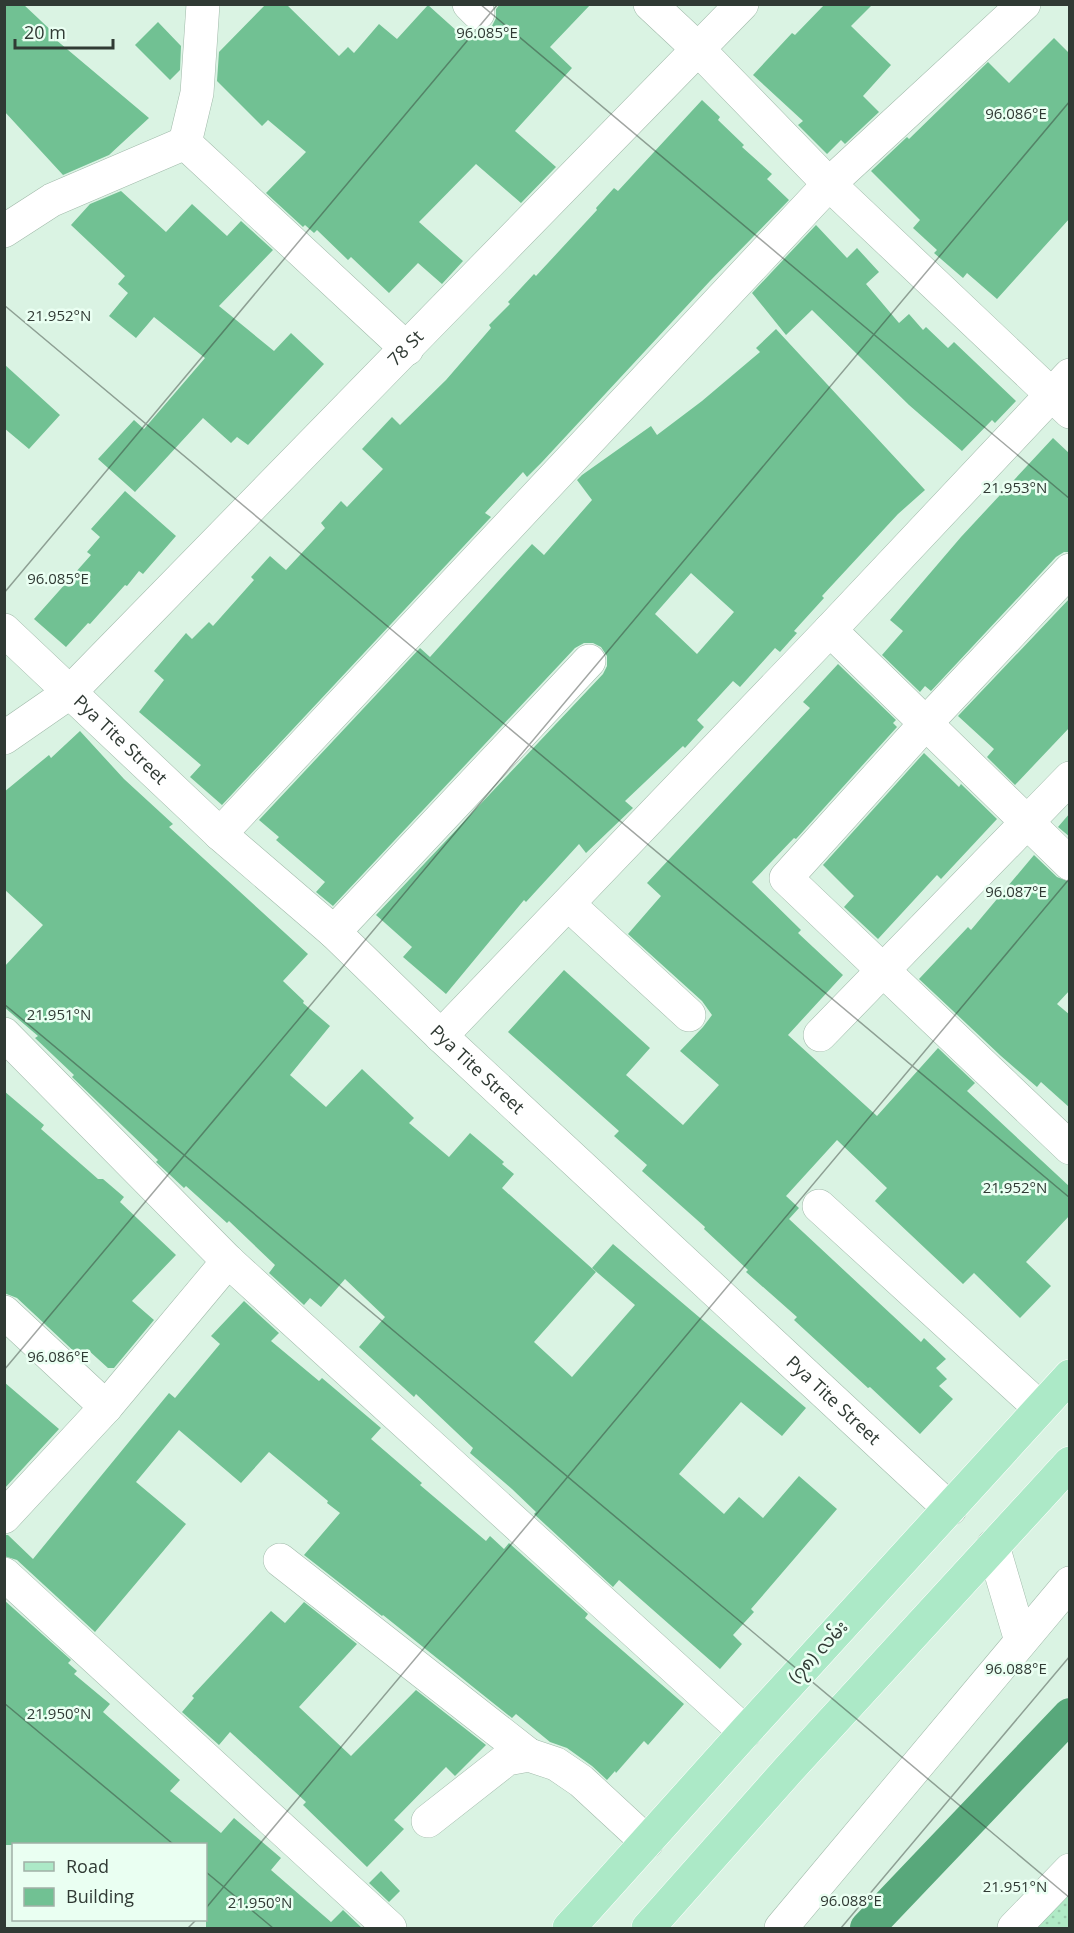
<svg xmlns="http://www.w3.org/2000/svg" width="1074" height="1933" font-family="'Open Sans','Noto Sans Myanmar',sans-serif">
<defs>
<pattern id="grass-dots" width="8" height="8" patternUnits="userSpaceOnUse" patternTransform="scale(1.5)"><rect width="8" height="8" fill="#b0eac6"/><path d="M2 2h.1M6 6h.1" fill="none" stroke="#98c9ab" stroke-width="1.8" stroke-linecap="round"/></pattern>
</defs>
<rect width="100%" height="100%" fill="#daf3e3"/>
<!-- grass -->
<path fill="url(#grass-dots)" d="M1069 1858V1928H1005Z"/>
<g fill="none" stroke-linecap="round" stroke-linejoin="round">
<!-- canal -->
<path stroke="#58a87b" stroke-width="34" d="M867 1928 1070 1715"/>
</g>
<!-- building -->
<path fill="#71c193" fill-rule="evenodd" d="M4 4H23L57 36 55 39 149 118 109 155 63 175 4 111Z
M266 4H286L339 56 348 47 354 53 379 24 397 39 428 5 468 41 477 31H483L492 26 496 18V9L500 4H591L550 47 572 68 515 131 556 167 521 203 476 164 419 222 463 261 442 284 418 263 389 293 351 257 348 260 317 230 314 233 305 225 303 227 266 193 306 152 268 120 262 126 217 81 219 52Z
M825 4H873L851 26 891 65 863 96 879 112 845 144 841 140 827 154 798 125 803 121 753 75 792 33 795 35Z
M158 22 181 46 180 70 170 80 135 45Z
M1054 38 1070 54V218L997 299 967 273 963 278 934 253 937 250 913 228 920 220 871 171 907 137 909 139 988 62 1009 83Z
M702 100 720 117 718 120 744 145 742 147 772 174 767 179 789 200 710 281 542 462 527 477 523 472 485 513 491 517 222 805 190 777 201 765 139 712 164 680 154 671 186 633 192 639 209 622 213 626 254 580 251 577 270 556 286 570 325 528 321 523 341 501 347 507 383 469 362 449 392 417 400 425 446 380 491 328 489 325 510 304 508 302 534 274 536 276 597 210 596 208 614 188 618 191Z
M121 191 166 232 192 204 227 236 241 221 273 250 219 306 274 351 291 333 324 364 248 445 237 437 231 443 203 418 135 492 98 459 134 420 144 429 205 358 154 317 136 338 109 316 128 293 118 284 125 276 71 225 90 204Z
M816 225 847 258 857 248 879 272 866 284 899 323 909 314 923 330 926 327 948 348 954 342 1016 401 995 423 992 420 962 451 909 405 812 310 786 335 752 293Z
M776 329 925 490 898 514 822 596 824 598 794 631 797 633 780 652 775 648 740 687 733 681 697 720 704 727 685 748 683 746 625 801 633 808 586 853 579 844 526 902 524 900 446 994 403 957 412 947 376 915 603 674 607 666V656L601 647 593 643H584L575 648 333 906 316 892 325 882 276 840 279 837 259 820 420 648 430 657 532 544 544 555 592 500 577 480 582 475 651 426 657 435 702 401 760 352 756 348ZM691 573 734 612 697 654 655 614Z
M4 364 60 415 29 449 4 428Z
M1053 438 1070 454V552H1064L1056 557 931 691 925 686 920 692 882 655 903 631 890 620 961 537Z
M125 491 176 536 143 574 139 571 127 586 125 585 90 624 88 623 66 647 34 619 91 555 87 552 100 537 91 529Z
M1070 598V727L1015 785 987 757 994 749 958 716Z
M838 664 896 720 893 723 897 727 796 839 794 838 752 882 801 930 798 933 843 975 788 1035 877 1116 938 1048 975 1083 967 1091 1070 1187V1215L1026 1262 1051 1286 1020 1318 974 1273 963 1284 875 1201 887 1188 837 1140 786 1196 799 1208 789 1219 921 1342 924 1338 946 1359 936 1368 947 1379 939 1386 953 1399 920 1434 870 1387 868 1388 794 1320 797 1317 746 1272 748 1270 704 1229 705 1227 642 1171 647 1165 614 1136 619 1131 508 1032 564 970 650 1048 626 1075 683 1125 719 1085 680 1051 703 1027 712 1015 702 1001 628 934 661 896 647 883 810 708 803 702Z
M80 731 124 779 173 824 169 827 308 954 283 981 304 1001 303 1003 330 1026 290 1075 326 1107 362 1069 414 1118 409 1123 449 1157 470 1133 504 1162 502 1164 514 1174 502 1188 596 1272 534 1342 572 1377 635 1305 592 1268 613 1244 806 1408 782 1436 741 1402 679 1474 724 1514 739 1497 763 1518 799 1476 837 1509 751 1609 754 1612 733 1635 742 1644 720 1669 619 1580 613 1587 534 1514 536 1512 512 1489 470 1453 473 1448 416 1394 414 1397 359 1347 385 1317 345 1279 321 1307 310 1298 304 1305 269 1273 275 1265 229 1221 227 1223 186 1186 184 1188 169 1174 156 1162 158 1160 72 1077 74 1075 35 1038 38 1036 4 1007V967L43 925 4 889V792L49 755 51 758Z
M924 753 959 787 961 784 997 819 941 879 937 875 878 939 844 907 854 896 823 865Z
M1070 813V837L1058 827Z
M1034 855 1057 877 1070 882V990L1057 1004 1070 1015V1108L1041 1082 1037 1087 1001 1056 919 979 968 927 971 930Z
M4 1091 44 1125 41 1129 98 1179H103L124 1197 120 1202 176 1255 132 1301 154 1320 114 1368H108L87 1349 80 1357 17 1298 4 1293Z
M244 1301 279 1333 271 1341 319 1381 322 1378 381 1428 371 1439 422 1483 420 1485 486 1541 490 1536 504 1549 509 1543 588 1614 585 1618 684 1704 648 1745 644 1741 616 1773 615 1771 607 1780 592 1766 567 1748 550 1742 516 1714 512 1718 383 1615 382 1616 304 1555 340 1513 327 1503 328 1501 269 1452 241 1483 179 1430 136 1482 186 1524 95 1632 17 1560 4 1556V1535H8L33 1559 169 1393 175 1398 220 1344 211 1336Z
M4 1382 59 1429 4 1489Z
M4 1600 71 1660 68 1663 77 1671 74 1674 110 1704 103 1712 180 1780 170 1791 221 1833 234 1818 281 1858 271 1870 331 1922 343 1910 363 1929H206V1845H4Z
M304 1602 357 1644 299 1707 351 1756 416 1690 486 1745 455 1776 446 1767 394 1820 404 1829 367 1867 303 1805 306 1802 230 1732 219 1745 182 1712 194 1698 192 1696 271 1611 285 1623Z
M381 1871 400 1891 389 1902 369 1883Z"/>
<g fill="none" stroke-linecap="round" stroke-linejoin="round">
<defs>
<g id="minor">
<path d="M469 4 478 13"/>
<path d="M650 4 697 48 829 184 1070 412"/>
<path d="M185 143 407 349"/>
<path d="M4 231 52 200 185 143 197 93 203 4"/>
<path d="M1070 570 926 723 786 878 1070 1148"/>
<path id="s1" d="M4 630 220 834 334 932 441 1036 950 1509"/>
<path d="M830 630 1070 864"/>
<path id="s2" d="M4 738 69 693 742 4"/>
<path d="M220 834 829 184 1024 4"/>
<path d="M568 904 689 1015"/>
<path d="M334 932 589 661"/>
<path d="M4 1034 228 1261 745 1732"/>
<path d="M820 1035 1070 778"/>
<path d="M441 1036 830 630 1070 375"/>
<path d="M819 1206 1040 1408"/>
<path d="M4 1312 106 1407"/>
<path d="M4 1517 106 1407 228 1261"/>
<path d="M993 1546 1021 1641"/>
<path d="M280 1560 529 1755"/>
<path d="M4 1574 390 1928"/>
<path d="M428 1821 507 1759 529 1755 556 1764 581 1781 647 1842"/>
<path d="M781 1928 1070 1583"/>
<path d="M1014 1928 1070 1870"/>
</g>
<path id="major" d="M569 1928 745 1732 1070 1376
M648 1928 789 1769 1070 1463"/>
</defs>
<!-- minor casing -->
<use href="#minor" stroke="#a1baaa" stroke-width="34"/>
<!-- major casing -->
<use href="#major" stroke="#fff" stroke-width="34"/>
<!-- minor -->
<use href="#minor" stroke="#fff" stroke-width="33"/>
<!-- major -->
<use href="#major" stroke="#ace9c7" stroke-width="33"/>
</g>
<!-- ticks -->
<path fill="none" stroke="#303a34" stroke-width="1.5" stroke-opacity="0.45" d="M480 4 1070 499M4 305 1070 1198M4 593 498 4M4 1004 1070 1898M4 1370 1070 101M4 1703 173 1844M206 1872 273 1928M206 1908 1070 878M188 1928 196 1920M841 1928 1070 1656"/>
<g text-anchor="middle" stroke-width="5" stroke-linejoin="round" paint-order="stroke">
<!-- street labels -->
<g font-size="18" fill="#303a34" stroke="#eafff2">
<text dy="6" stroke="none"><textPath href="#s2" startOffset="561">78 St</textPath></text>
<text dy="6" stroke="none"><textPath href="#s1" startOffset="160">Pya Tite Street</textPath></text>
<text dy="6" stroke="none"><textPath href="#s1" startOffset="646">Pya Tite Street</textPath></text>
<text dy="6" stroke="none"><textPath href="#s1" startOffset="1132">Pya Tite Street</textPath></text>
<text transform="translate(818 1652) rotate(-47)" y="6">(၇၈) လမ်း</text>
</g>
</g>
<g font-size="15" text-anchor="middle" fill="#303a34" stroke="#eafff2" stroke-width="5" stroke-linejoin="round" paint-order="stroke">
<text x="487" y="38">96.085°E</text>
<text x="1016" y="119">96.086°E</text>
<text x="59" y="321">21.952°N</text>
<text x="1015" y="493">21.953°N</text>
<text x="58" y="584">96.085°E</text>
<text x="1016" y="897">96.087°E</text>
<text x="59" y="1020">21.951°N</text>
<text x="1015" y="1193">21.952°N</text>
<text x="58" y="1362">96.086°E</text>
<text x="1016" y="1674">96.088°E</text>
<text x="59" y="1719">21.950°N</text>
<text x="1015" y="1892">21.951°N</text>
<text x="851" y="1906">96.088°E</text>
<text x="260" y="1908">21.950°N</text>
</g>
<!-- border -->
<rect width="1074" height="1933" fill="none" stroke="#303a34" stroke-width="12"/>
<!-- legend -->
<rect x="12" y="1843" width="195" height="78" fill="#eafff2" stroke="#a0b0a6" stroke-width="1.5"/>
<rect x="24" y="1862" width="30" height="9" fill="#ace9c7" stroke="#a0b0a6" stroke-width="1.5"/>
<text x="66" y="1873" font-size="18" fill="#303a34">Road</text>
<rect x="24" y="1888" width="30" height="18" fill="#71c193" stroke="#a0b0a6" stroke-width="1.5"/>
<text x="66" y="1903" font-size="18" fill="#303a34">Building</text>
<!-- scale -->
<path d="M15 39v9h98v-9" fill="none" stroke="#303a34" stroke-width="3"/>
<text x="24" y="39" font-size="18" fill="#303a34" stroke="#eafff2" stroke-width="4.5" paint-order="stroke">20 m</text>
</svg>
